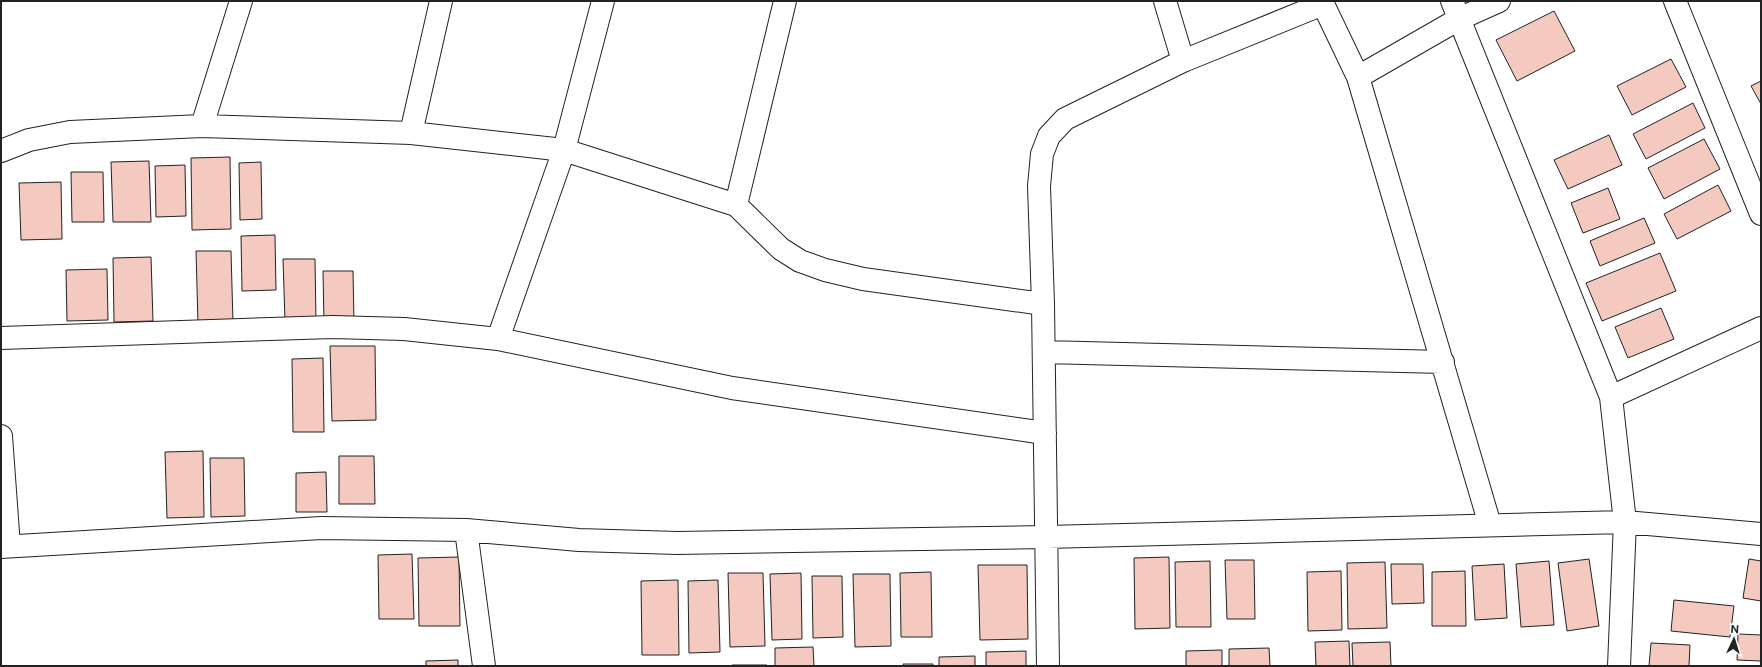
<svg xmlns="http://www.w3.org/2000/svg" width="1762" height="667" font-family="'Public Sans',sans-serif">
<rect width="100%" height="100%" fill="#fff"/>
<!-- building -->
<path fill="#f3c9c0" stroke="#222" d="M1554 11 1575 51 1517 81 1496 40Z
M1671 59 1686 87 1632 115 1617 86Z
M1761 81V104L1751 86Z
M1693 103 1705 128 1646 159 1633 134Z
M1609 135 1622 165 1568 189 1554 160Z
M1704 139 1720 169 1664 199 1648 168Z
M230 157 231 229 192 230 191 158Z
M149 161 151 222H113L111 162Z
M261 162 262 219 240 220 239 163Z
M185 165 186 216 156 217 155 166Z
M71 172H103L104 222H72Z
M61 182 62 239 21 240 19 183Z
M1718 185 1731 211 1677 239 1664 214Z
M1608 188 1620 219 1583 233 1571 203Z
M1644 218 1655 243 1600 266 1590 241Z
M275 235 276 290 242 291 241 236Z
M196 251H231L233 323 198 324Z
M1660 253 1676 291 1602 321 1586 283Z
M151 257 153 321 114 322 113 258Z
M283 259H315L316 321H285Z
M107 269 108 320 67 321 66 270Z
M323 271H353L354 323H324Z
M1661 308 1674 339 1628 358 1615 327Z
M330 346H375L376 420 332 421Z
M323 358 324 432H293L292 359Z
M203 451 204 517 167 518 165 452Z
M339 456H374L375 504H339Z
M210 458H244L245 516 211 517Z
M326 472 327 512H296V473Z
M412 554 414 619H379L378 555Z
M459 557 460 626H419L418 558Z
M1169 557 1170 628 1135 629 1134 558Z
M1589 559 1599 626 1567 631 1558 563Z
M1749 559 1761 561V601L1743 598Z
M1225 560H1254L1255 619H1227Z
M1210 561 1211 627H1176L1175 562Z
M1549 561 1554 625 1521 627 1516 564Z
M1385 562 1387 628 1348 629 1347 563Z
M1391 564H1423L1424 603 1392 604Z
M1504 564 1507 618 1475 620 1472 566Z
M978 565H1027L1028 639 980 640Z
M1341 571 1342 630 1308 631 1307 572Z
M1465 571 1466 626H1432V572Z
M931 572 932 637H901L900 573Z
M728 573H763L765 646 730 647Z
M801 573 802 639 772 640 770 574Z
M853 574H890L891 646 855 647Z
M812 576H842L843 637 813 638Z
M678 580 679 655H642L641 581Z
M718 580 720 652 689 653 688 581Z
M1674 600 1734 606 1730 637 1671 631Z
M1738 634 1761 635V661L1737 660Z
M1349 641 1350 666H1316L1315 642Z
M1390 642 1391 666H1353L1352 643Z
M1651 643 1690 645 1689 666H1649Z
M813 647 814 666H775V648Z
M1269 648 1270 666H1229V649Z
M1222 650V666H1186V651Z
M1026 651V666H986V652Z
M975 656V666H939V657Z
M458 660V666H426V661Z
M903 664H933V666H904Z
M732 665H767V666H732Z"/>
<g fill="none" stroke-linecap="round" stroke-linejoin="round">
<defs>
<path id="minor" d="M1165 1 1183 61
M1452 1 1611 397 1625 522 1619 666
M1675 1 1761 214
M1323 4 1358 77 1490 525
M1358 77 1459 19 1499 1
M202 126 241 1
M411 133 441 1
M1 151 29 140 70 132 202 126 411 133 564 150 736 205 781 249 800 261 825 270 863 279 1043 304
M736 205 785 1
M1 338 333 327 404 329 498 339 732 388 1045 433
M498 339 564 150 603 1
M1044 352 1443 362
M1611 397 1761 328
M1 436 9 546
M466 530 484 666
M1 547 321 528 466 530 579 540 677 543 1046 537 1625 522 1761 534
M1048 666 1043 304 1039 186 1042 154 1049 136 1065 119 1183 61 1323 4 1322 1"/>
</defs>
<!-- minor casing -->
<use href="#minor" stroke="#222" stroke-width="24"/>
<!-- minor -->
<use href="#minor" stroke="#fff" stroke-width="22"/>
</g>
<!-- border -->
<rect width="1762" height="667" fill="none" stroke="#222222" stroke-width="4"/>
<!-- north arrow -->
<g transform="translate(1734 639) rotate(4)" stroke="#ffffff" stroke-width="3" paint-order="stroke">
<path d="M0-3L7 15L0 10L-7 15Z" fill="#222222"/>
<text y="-6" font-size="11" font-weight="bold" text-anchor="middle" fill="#222222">N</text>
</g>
</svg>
